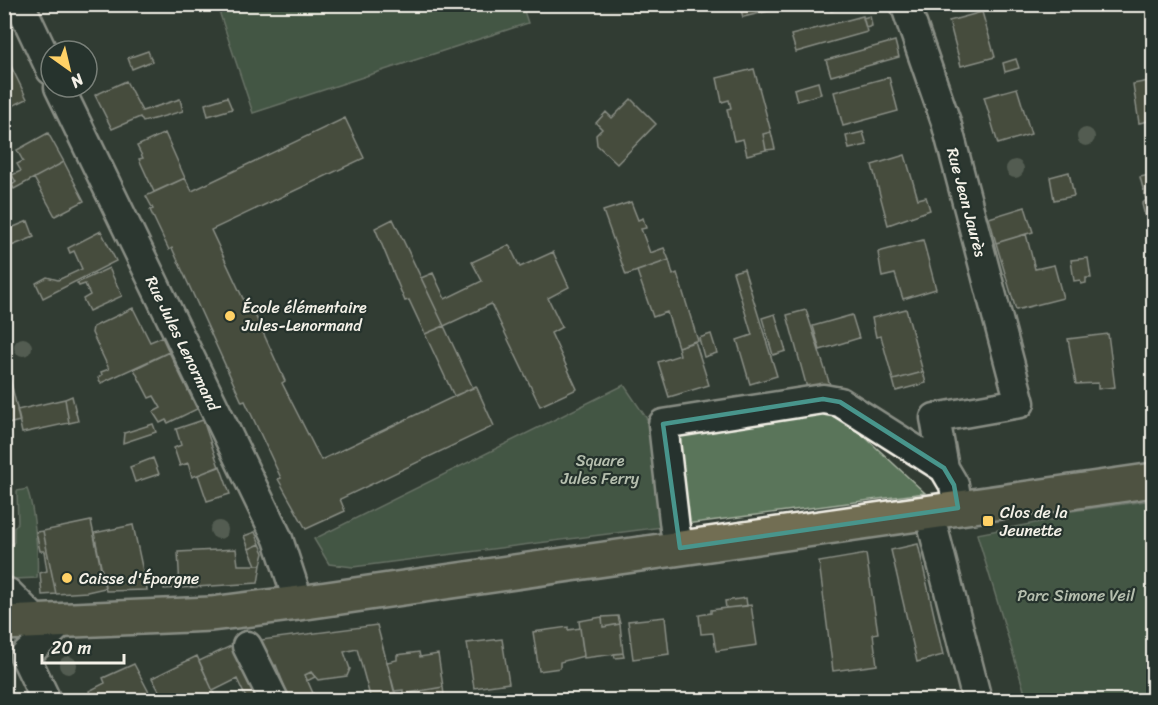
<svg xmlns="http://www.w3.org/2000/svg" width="1158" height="705" font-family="Sriracha,sans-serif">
<rect width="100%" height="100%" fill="#323c33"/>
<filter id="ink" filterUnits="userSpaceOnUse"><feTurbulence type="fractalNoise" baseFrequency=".0167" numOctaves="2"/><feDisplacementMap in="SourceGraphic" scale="12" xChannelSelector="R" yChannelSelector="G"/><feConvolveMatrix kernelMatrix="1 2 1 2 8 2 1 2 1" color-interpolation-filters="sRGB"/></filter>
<g filter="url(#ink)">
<!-- green -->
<path fill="#5a745a" stroke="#a7b2a1" stroke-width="1.5" d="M217 5H522L528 23 253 113Z
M624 385 653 428 836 410 925 493 353 567 329 564 314 539Z
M27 489C34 506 39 558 37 578L14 579 5 571V551L14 542V528L18 523 17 491Z
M1153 500V700H1027L977 534 1057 519V513Z"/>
<!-- building -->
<path fill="#60604b" stroke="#f4f1e8" stroke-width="1.5" d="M739 4H767L769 11 743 17Z
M830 4H860L831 11Z
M982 12 995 57 961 66 949 21Z
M863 16 867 32 796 52 791 35Z
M870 16 872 26 866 28 863 18Z
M895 41 899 57 831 76 826 60Z
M148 51 152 61 132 69 128 58Z
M1016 59 1019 68 1005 72 1003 63Z
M10 64 27 99 4 110V67Z
M754 69 771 132 763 134 766 150 747 155 743 139 734 141 727 109 731 108 729 100 722 102 717 78Z
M889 77 898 111 843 126 834 92Z
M1154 80V120L1139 123 1133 84Z
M126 81 142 111 180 99 183 111 143 122 140 117 112 129 95 95Z
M818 82 821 94 797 101 794 89Z
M1017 88 1031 134 998 144 984 97Z
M227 97 232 109 208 116 205 104Z
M631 99 656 124 617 164 597 145 596 135 602 129 596 123 606 112 612 118Z
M345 118 364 158 211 230 247 307 251 306 285 381 282 383 321 460 476 386 494 426 340 499 345 511 306 529 278 479 281 478 245 401 242 402 172 248 169 250 150 210 153 209 146 196 185 178 192 191Z
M771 132 775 149 766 150 763 134Z
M863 132 867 145 849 149 846 136Z
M48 133 64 162 14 189 12 185 16 182 12 175 21 171 17 164 23 161 17 150Z
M165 133 185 178 154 192 139 159 143 158 137 146Z
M905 155 918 199 926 197 930 210 888 225 872 165Z
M64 162 84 201 55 216 34 178Z
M1069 172 1074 196 1054 200 1050 177Z
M1154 174V214L1145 216 1142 204 1146 200 1140 177Z
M631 202 638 220 643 218 646 228 641 229 650 253 664 248 669 260 626 275 603 211Z
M1025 207 1033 232 996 243 989 218Z
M393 219 444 326 425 334 409 300 405 301 375 228Z
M28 221 34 237 4 249V231Z
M101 231 116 261 43 298 36 283 47 277 58 280 82 269 74 251 70 253 68 248Z
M1026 234 1035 269 1054 265 1063 298 1016 310 996 243Z
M923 240 936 289 903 299 895 274 882 277 878 252Z
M509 245 520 267 553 252 569 287 548 298 562 327 551 333 577 389 540 406 491 304 444 326 421 278 433 273 445 299 482 281 472 262Z
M1088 258 1091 278H1086V283L1081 284 1080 280 1074 281 1071 260Z
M669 260 673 275 677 273 698 341 678 347 667 312 653 317 637 271Z
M109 268 122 296 89 311 83 299 90 295 85 284 79 286 77 283Z
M744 269 777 376 750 384 737 340 752 335 733 272Z
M133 308 150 342 162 337 169 352 101 383 98 378 102 375 101 372 109 369 92 333 93 327Z
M906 309 923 372 893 380 881 336 876 337 872 318Z
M806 310 830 385 807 388 787 315Z
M775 314 786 351 773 355 762 318Z
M852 315 859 338 820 350 813 326Z
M444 326 473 388 454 396 425 334Z
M711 334 717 353 704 357 699 338Z
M1108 334 1115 387 1098 389V383L1076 384 1068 339Z
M695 341 709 385 669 397 658 362 680 355 678 347Z
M169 352 197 409 168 423 166 420 160 423 153 412 161 408 154 396 149 398 134 369Z
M923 372 926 383 896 391 893 380Z
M9 374 20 421 4 425V376Z
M72 396 78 421 69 423 65 399Z
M65 399 69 423 22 433 17 410Z
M203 420 219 467 192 477 188 463 180 466 174 448 181 445 176 429Z
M153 424 156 432 123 443 124 433Z
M153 458 159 474 135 482 130 467Z
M220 466 230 494 207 501 198 475Z
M91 521 105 588 87 592 56 594 43 531Z
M133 525 147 590 106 591 94 533Z
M43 531 56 594 42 595 40 573 47 571 44 551H40L36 532Z
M255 532 260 544 249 549 244 536Z
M260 544 264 553 261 565H256L249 549Z
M918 544 943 655 917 662 891 550Z
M236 549 238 565H261L258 583 180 588 178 552Z
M866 554 878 633 873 634 877 665 833 671 819 562Z
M162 579H178L179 588 164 589Z
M746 598 747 606 726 608 725 601Z
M751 605 757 645 716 651 713 633 701 634 699 615 711 613V610Z
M618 616 620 624 603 627 602 617Z
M602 617 603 627 620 624 623 653 584 658 579 621Z
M665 617 669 654 633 659 628 621Z
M377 625 397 700H371L357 649 344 652 350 669 347 676 318 680 311 672 305 675 316 700H290L276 665 274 666 261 640Z
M568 627V630L580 628 584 656 560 662V668L539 671 533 632Z
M502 639 509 683 474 688 467 643Z
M233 645 256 696 247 700 237 679 213 691 199 661Z
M419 652 420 657 438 654 443 687 403 694V690L394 691 387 662 397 660V655Z
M623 653 624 657 615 658 614 654Z
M197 656 217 700H164L152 678Z
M134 664 153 700H94L89 691 105 683 103 678Z
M311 672 315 677 307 681 305 675Z
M443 687 444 695 404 700 403 694Z"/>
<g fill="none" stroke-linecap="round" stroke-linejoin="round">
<defs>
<path id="minor" d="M20 4 51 70
M905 4 946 122 1020 403 935 418 944 468
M59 87 278 539 299 603
M929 512 977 700
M680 548 675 529 663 424 823 399 840 402 944 468 954 485 958 508
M4 593H8L36 621
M247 646 274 700
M46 700 25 656 65 619"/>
<path id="major" d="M4 623 211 614 299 603 1154 480"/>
</defs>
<!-- minor casing -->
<use href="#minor" stroke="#f4f1e8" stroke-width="33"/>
<!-- major casing -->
<use href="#major" stroke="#f4f1e8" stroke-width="38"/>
<!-- minor -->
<use href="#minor" stroke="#26332d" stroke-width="28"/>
<!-- major -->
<use href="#major" stroke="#726e52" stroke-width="33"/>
</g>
<!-- trees -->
<g fill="#7b8477">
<circle cx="1086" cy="137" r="9"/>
<circle cx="1015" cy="169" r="9"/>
<circle cx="23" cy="347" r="9"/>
<circle cx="219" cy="530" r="9"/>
<circle cx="68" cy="665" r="9"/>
</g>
</g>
<!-- marked area -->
<path d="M0 0H1158V705H0ZM823 399 840 402 944 468 954 485 958 508 680 548 663 424Z" fill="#323c33" fill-opacity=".55" fill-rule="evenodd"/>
<path fill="none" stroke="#48958c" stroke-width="4.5" stroke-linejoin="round" d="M823 399 840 402 944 468 954 485 958 508 680 548 663 424Z"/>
<!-- markers -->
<g fill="#ffd166" stroke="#26332d" stroke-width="2">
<circle cx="230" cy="316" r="6"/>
<rect x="982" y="515" width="12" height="12" rx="3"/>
<circle cx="67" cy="578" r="6"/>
</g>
<g text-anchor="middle" stroke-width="4.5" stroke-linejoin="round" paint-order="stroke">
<!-- street labels -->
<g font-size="16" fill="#f4f1e8" stroke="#26332d">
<text transform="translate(967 202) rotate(75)" y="6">Rue Jean Jaurès</text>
<text transform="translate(183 343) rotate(64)" y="6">Rue Jules Lenormand</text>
</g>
<!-- poi labels -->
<g font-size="16" fill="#f4f1e8" stroke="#26332d" text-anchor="start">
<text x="242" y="313">École élémentaire<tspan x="242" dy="18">Jules-Lenormand</tspan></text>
<text x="1000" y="518">Clos de la<tspan x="1000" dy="18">Jeunette</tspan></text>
<text x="79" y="584">Caisse d'Épargne</text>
</g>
<!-- park labels -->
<g font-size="16" fill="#b6bfaf" stroke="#26332d">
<text x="600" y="466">Square<tspan x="600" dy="18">Jules Ferry</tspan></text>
<text x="1076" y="601">Parc Simone Veil</text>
</g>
</g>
<!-- margin -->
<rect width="1158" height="705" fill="none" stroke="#26332d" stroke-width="24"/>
<rect x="12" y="12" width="1134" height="681" fill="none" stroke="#f4f1e8" stroke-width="2" filter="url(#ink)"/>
<!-- north arrow -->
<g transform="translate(69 69) rotate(146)"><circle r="28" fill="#26332d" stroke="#787f78" stroke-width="1.5"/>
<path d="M0-4.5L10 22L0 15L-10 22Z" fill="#ffd166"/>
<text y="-9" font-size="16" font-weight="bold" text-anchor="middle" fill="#f4f1e8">N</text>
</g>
<!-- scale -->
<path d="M42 654v9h82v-9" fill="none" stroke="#f4f1e8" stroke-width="3"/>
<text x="51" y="654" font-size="18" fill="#f4f1e8" stroke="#26332d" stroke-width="4.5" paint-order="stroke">20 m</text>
</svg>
